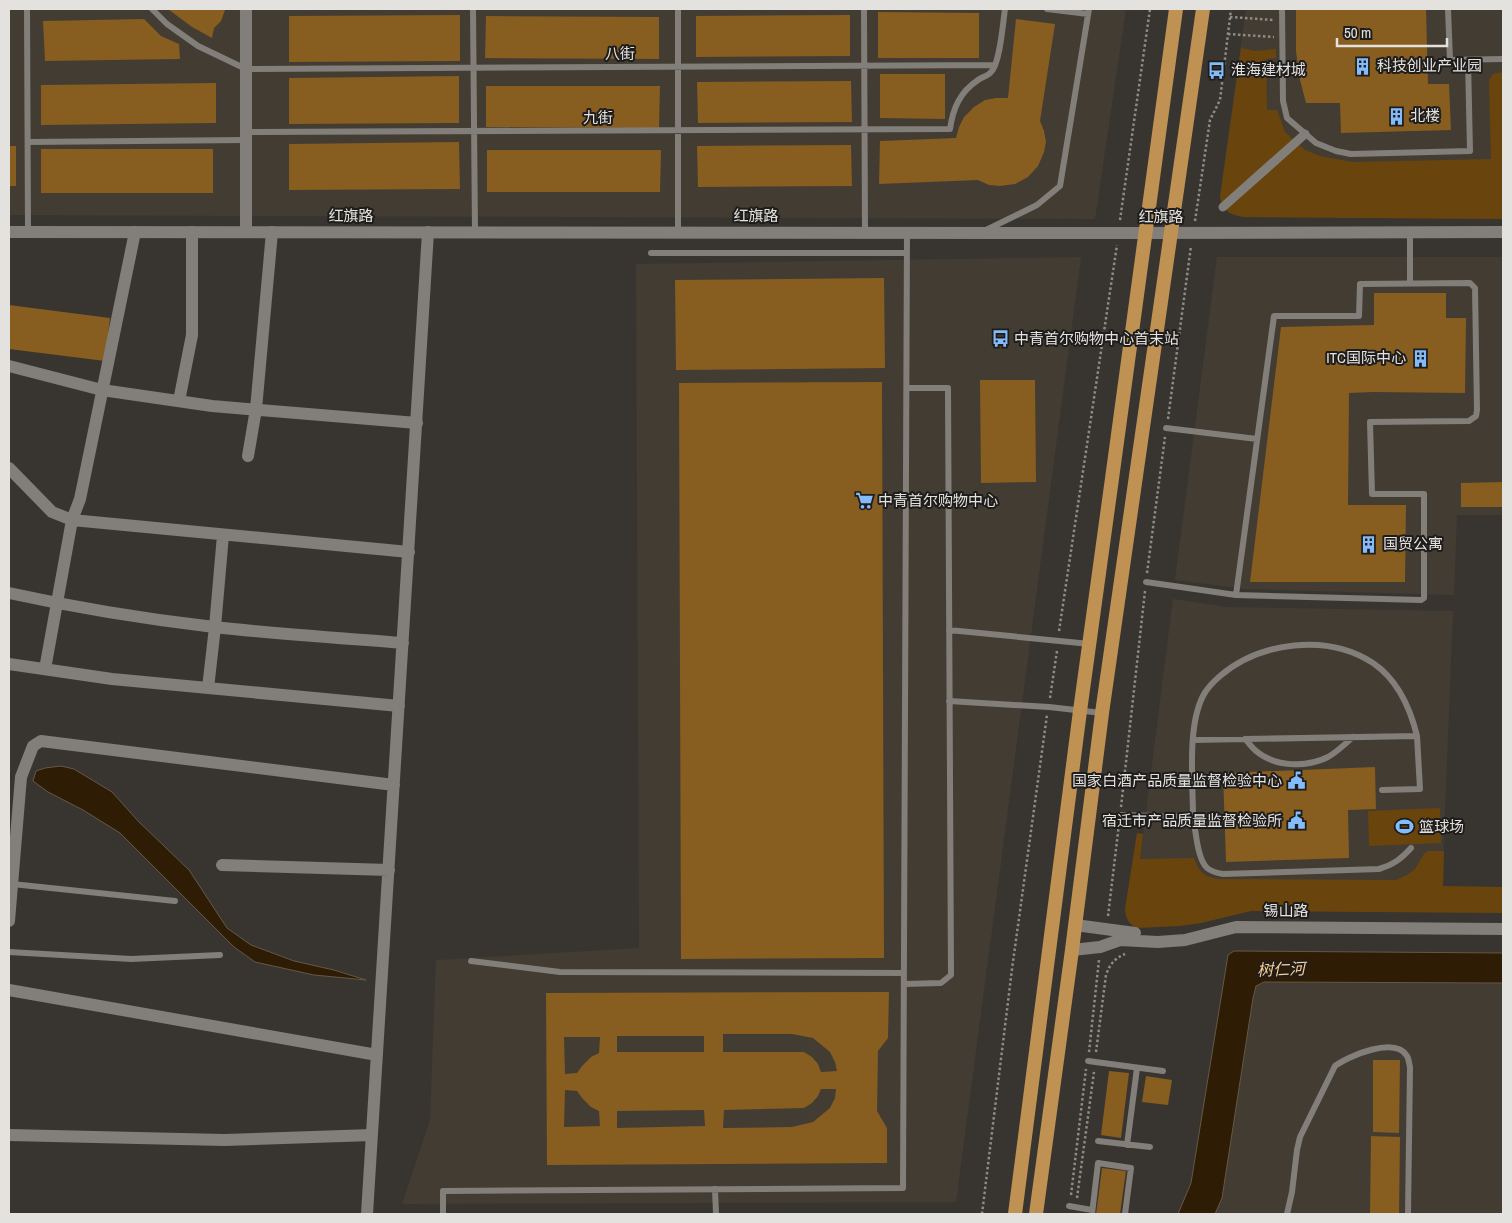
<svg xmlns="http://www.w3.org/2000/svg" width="1512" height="1223" font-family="'Archivo Narrow','Noto Sans SC',sans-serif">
<rect width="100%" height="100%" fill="#383531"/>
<!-- built -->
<path fill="#433c33" d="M9 9H1126L1095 219 9 215Z
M1246 9H1503V219L1244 217 1228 213 1220 198 1221 186Z
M1081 257 956 1202 402 1204 430 1120 436 960 639 948 636 264Z
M1217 257H1503V515H1457L1454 595 1245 589 1175 580Z
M1173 599 1226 607 1453 611 1442 886 1137 883Z
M1264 982 1503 983V1214H1215L1222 1198 1253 998 1256 986Z"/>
<!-- green -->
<path fill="#69450d" d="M1241 48 1255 51 1276 49V58L1266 59 1267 110H1277L1285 132 1305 150 1320 156 1352 162 1491 159 1489 80 1493 74 1503 72V219L1244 217C1230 215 1224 211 1220 198Z
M1440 808 1441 843 1369 846 1368 811Z
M1137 833 1143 834 1140 859 1194 858C1199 872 1204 877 1219 879L1396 880 1407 875 1415 869 1424 854 1428 851H1444L1443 886 1503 887V913L1251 911 1201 923 1180 926 1136 928C1128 923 1126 918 1125 909Z"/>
<!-- water -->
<path fill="#2e1d04" stroke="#655846" d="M61 766 74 769 112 792 139 822 189 870 227 928 251 945 294 961 334 970 366 980 314 975 255 962 234 947 120 833 83 810 48 792 33 781 36 771 45 768Z
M1234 951 1503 953V983L1264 982 1256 986 1253 998 1222 1198 1215 1214H1178L1191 1183 1228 955Z"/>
<!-- building -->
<path fill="#875d20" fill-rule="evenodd" d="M168 9H225V10L221 21 214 28 212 38 192 27Z
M1296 9H1426L1428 84H1449L1451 130 1341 133 1340 103H1306L1300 80 1296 51Z
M878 12 979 13V58H878Z
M460 15V61L289 62V16Z
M850 15V56L696 57V16Z
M486 16 659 17V59L485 58Z
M144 19 161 36 179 44 180 59 45 61 43 21Z
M1016 19 1055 24 1040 121 1044 131 1046 142 1044 152 1038 166 1028 177 1015 184 1000 186 989 185 978 180 879 184 880 141 956 138 959 127 964 117 974 107 985 100 996 98H1008Z
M880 74H945V119L880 118Z
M459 76V123L289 124V78Z
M851 81 852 122 698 123 697 82Z
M216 83V123L41 125V85Z
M486 86H660L659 128 486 127Z
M459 142 460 189 289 190V144Z
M851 145 852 186 698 187 697 146Z
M9 146H16V186H9Z
M41 149H213V193H41Z
M487 150H661L660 192H487Z
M884 278 885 368 676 370 675 280Z
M1374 293H1446V318H1466L1465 393 1373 392 1349 393 1348 505H1406L1405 582H1250L1281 327 1374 325Z
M9 305 110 318 105 361 9 349Z
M980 380H1035L1036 482 981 483Z
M882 382 884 958 681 959 679 383Z
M1503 482V507H1461V483Z
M1375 767 1376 809 1348 810 1349 858 1226 862 1223 773Z
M889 992 888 1038 878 1051 877 1111 887 1128V1163L547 1165 546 993ZM723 1034H792L813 1038 830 1052 835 1062 837 1071 821 1072 818 1064 812 1057 804 1052H723ZM617 1036H704V1052H617ZM564 1037H600L599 1053 591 1057 582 1066 577 1073 565 1074ZM821 1089H836L835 1098 830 1108 813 1122 792 1127 723 1128 724 1110 804 1108 812 1103 818 1096ZM565 1090 577 1091 582 1098 591 1107 599 1111 600 1126 564 1127ZM704 1110 705 1126 617 1128V1111Z
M1373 1060H1400L1399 1133 1373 1132Z
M1109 1071 1129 1073 1121 1138 1101 1135Z
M1146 1076 1172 1080 1168 1105 1142 1102Z
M1371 1136 1400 1137 1399 1214H1370Z
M1102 1168 1126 1171 1120 1214H1096Z"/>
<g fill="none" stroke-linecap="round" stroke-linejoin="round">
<!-- path -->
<path stroke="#8e8b88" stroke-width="2.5" stroke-dasharray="2.5 2.5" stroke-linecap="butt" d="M1230 17 1274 20
M1228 34 1274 37
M1120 220 1150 9
M1195 221 1210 120 1220 100 1231 9
M1168 419 1191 246
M1147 573 1165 437
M1059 631 1117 245
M1050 698 1057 651
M1121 807 1145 591
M1108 916 1119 824
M1089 1052 1099 960
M1096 1052 1106 975C1110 964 1114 959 1125 954
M1071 1195 1086 1069
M1077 1198 1094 1072
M982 1214 1012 969 1047 715"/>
<!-- service -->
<path stroke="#827e7a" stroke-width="6" d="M27 9 28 232
M152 9 167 24 198 46 246 69 995 65
M473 9 475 232
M678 9V232
M864 9 865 233
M1047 9 1088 14
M1282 9 1283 101 1287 118 1316 143 1336 151 1351 154 1470 151 1468 60
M1448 9 1450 60 1503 59
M246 132 950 129C953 108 960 92 978 80 982 77 988 76 991 72 1000 64 1003 22 1005 9
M28 142 246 140
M986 230 1037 205 1060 186 1089 9
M651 253H907
M1410 283V233
M1166 428 1257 439
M1146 582 1236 595 1421 600 1424 598V494H1372L1370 422 1469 421 1476 416 1477 410 1475 288 1470 283 1360 284 1359 316H1274L1236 595
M949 630 1090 644
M949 701 1049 707 1102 713
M1245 739C1249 743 1252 748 1256 751 1275 767 1306 768 1328 757 1337 752 1345 744 1353 737
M1382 790 1420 789 1417 736
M1121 815 1193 817C1193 782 1187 727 1203 696 1207 688 1213 682 1220 676 1260 642 1327 633 1373 663 1398 680 1410 707 1417 736L1193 740
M1193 817C1196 831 1197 858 1207 868 1212 872 1217 873 1223 874L1379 869C1393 865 1401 859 1411 848
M12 884 175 901
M9 952 131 959 220 955
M471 961 560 972 904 973
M904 984 941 983 951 975 948 388H907
M1088 1061 1163 1071
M1098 1141 1150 1147
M1127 1145 1137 1068
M715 1189 716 1214
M1069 1206 1092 1210
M443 1214V1191L903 1188 907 233
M1092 1214 1098 1163 1131 1168 1125 1214
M1287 1214 1292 1192 1297 1150 1300 1137 1335 1066C1348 1056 1395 1036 1407 1056 1409 1059 1409 1064 1410 1067L1408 1214"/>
<!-- pedestrian -->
<path stroke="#827e7a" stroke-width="9" d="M1223 207 1305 134"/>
<!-- minor -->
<path stroke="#827e7a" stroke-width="12" d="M246 9V232
M9 366 102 390 212 406 417 423
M179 401 192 335V232
M248 456 256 409 272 232
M9 468 52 512 72 520 409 552
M9 593C77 608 145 619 214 627 277 634 340 638 403 643
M9 664 112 679 399 706
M45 669 72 520 80 499 135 232
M208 688 215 627 223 535
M222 865 389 870
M9 921 21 777 33 746 41 741 394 785
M1075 925 1135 933
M1072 950 1100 947 1120 940 1158 942 1185 940 1236 927 1503 929
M9 990 377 1055
M9 1135 224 1140 372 1135
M367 1214 428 232"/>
<!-- tertiary -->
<path stroke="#827e7a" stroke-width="12" d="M9 232 1146 233 1503 232"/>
<!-- trunk -->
<path stroke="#bf9254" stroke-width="14" d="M1015 1214C1036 1047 1058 879 1080 711 1112 477 1145 243 1176 9
M1036 1214 1072 950 1102 713 1203 9"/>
</g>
<!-- icons -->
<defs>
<symbol id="building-bare" viewBox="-9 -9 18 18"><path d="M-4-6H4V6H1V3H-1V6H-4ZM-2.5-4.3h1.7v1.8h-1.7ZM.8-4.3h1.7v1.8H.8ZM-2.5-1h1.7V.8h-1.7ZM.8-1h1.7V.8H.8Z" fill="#84bcfb" stroke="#1e1d1b" stroke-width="2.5" paint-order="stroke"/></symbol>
<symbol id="bus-bare" viewBox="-9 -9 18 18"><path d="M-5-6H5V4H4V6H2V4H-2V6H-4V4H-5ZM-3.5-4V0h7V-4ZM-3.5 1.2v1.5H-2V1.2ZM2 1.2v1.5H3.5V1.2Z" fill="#84bcfb" stroke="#1e1d1b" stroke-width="2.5" paint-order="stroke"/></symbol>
<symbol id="supermarket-bare" viewBox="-9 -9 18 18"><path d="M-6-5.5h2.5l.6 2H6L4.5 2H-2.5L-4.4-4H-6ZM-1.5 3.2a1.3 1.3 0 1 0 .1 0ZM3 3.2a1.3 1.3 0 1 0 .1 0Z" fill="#84bcfb" stroke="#1e1d1b" stroke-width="2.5" paint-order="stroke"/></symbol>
<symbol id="civic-bare" viewBox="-9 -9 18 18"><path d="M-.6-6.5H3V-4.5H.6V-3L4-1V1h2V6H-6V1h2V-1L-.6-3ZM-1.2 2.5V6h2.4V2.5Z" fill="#84bcfb" stroke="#1e1d1b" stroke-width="2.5" paint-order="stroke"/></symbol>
<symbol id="stadium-bare" viewBox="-9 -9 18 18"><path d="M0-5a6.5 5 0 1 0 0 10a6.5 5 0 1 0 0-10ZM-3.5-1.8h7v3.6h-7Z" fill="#84bcfb" stroke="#1e1d1b" stroke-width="2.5" paint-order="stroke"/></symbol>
</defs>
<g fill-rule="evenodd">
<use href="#building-bare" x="1350" y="54" width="25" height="25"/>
<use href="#bus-bare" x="1204" y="58" width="25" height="25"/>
<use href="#building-bare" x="1384" y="104" width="25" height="25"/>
<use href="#bus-bare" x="988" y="326" width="25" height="25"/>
<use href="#building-bare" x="1408" y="346" width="25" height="25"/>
<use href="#supermarket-bare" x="852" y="488" width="25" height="25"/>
<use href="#building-bare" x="1356" y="532" width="25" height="25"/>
<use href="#civic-bare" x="1284" y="768" width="25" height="25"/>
<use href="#civic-bare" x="1284" y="808" width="25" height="25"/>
<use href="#stadium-bare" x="1392" y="814" width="25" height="25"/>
</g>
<g text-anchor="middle" stroke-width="4" stroke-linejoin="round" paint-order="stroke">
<!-- street labels -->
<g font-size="15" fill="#e4e2df" stroke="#1e1d1b">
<text x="620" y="59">八街</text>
<text x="598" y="123">九街</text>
<text x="351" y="221">红旗路</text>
<text x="756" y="221">红旗路</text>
<text x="1161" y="222">红旗路</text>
<text x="1286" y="916">锡山路</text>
</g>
<!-- poi labels -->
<g font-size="15" fill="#e4e2df" stroke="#1e1d1b" text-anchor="start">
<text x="1377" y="71">科技创业产业园</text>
<text x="1231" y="75">淮海建材城</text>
<text x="1410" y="121">北楼</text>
<text x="1014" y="344">中青首尔购物中心首末站</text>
<text x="1406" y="363" text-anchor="end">ITC国际中心</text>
<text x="878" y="506">中青首尔购物中心</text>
<text x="1383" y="549">国贸公寓</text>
<text x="1282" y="786" text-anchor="end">国家白酒产品质量监督检验中心</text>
<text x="1282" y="826" text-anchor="end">宿迁市产品质量监督检验所</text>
<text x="1419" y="832">篮球场</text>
</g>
<!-- water labels -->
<g font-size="16" font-style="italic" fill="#fccf97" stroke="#1e1d1b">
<text transform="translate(1281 969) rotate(-2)" y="6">树仁河</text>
</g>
</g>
<!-- border -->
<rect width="1512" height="1223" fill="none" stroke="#e4e2df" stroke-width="20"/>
<!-- scale -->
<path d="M1337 38v8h110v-8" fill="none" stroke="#e4e2df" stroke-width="2.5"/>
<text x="1344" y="38" font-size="15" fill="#e4e2df" stroke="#1e1d1b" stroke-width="4" paint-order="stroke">50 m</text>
</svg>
